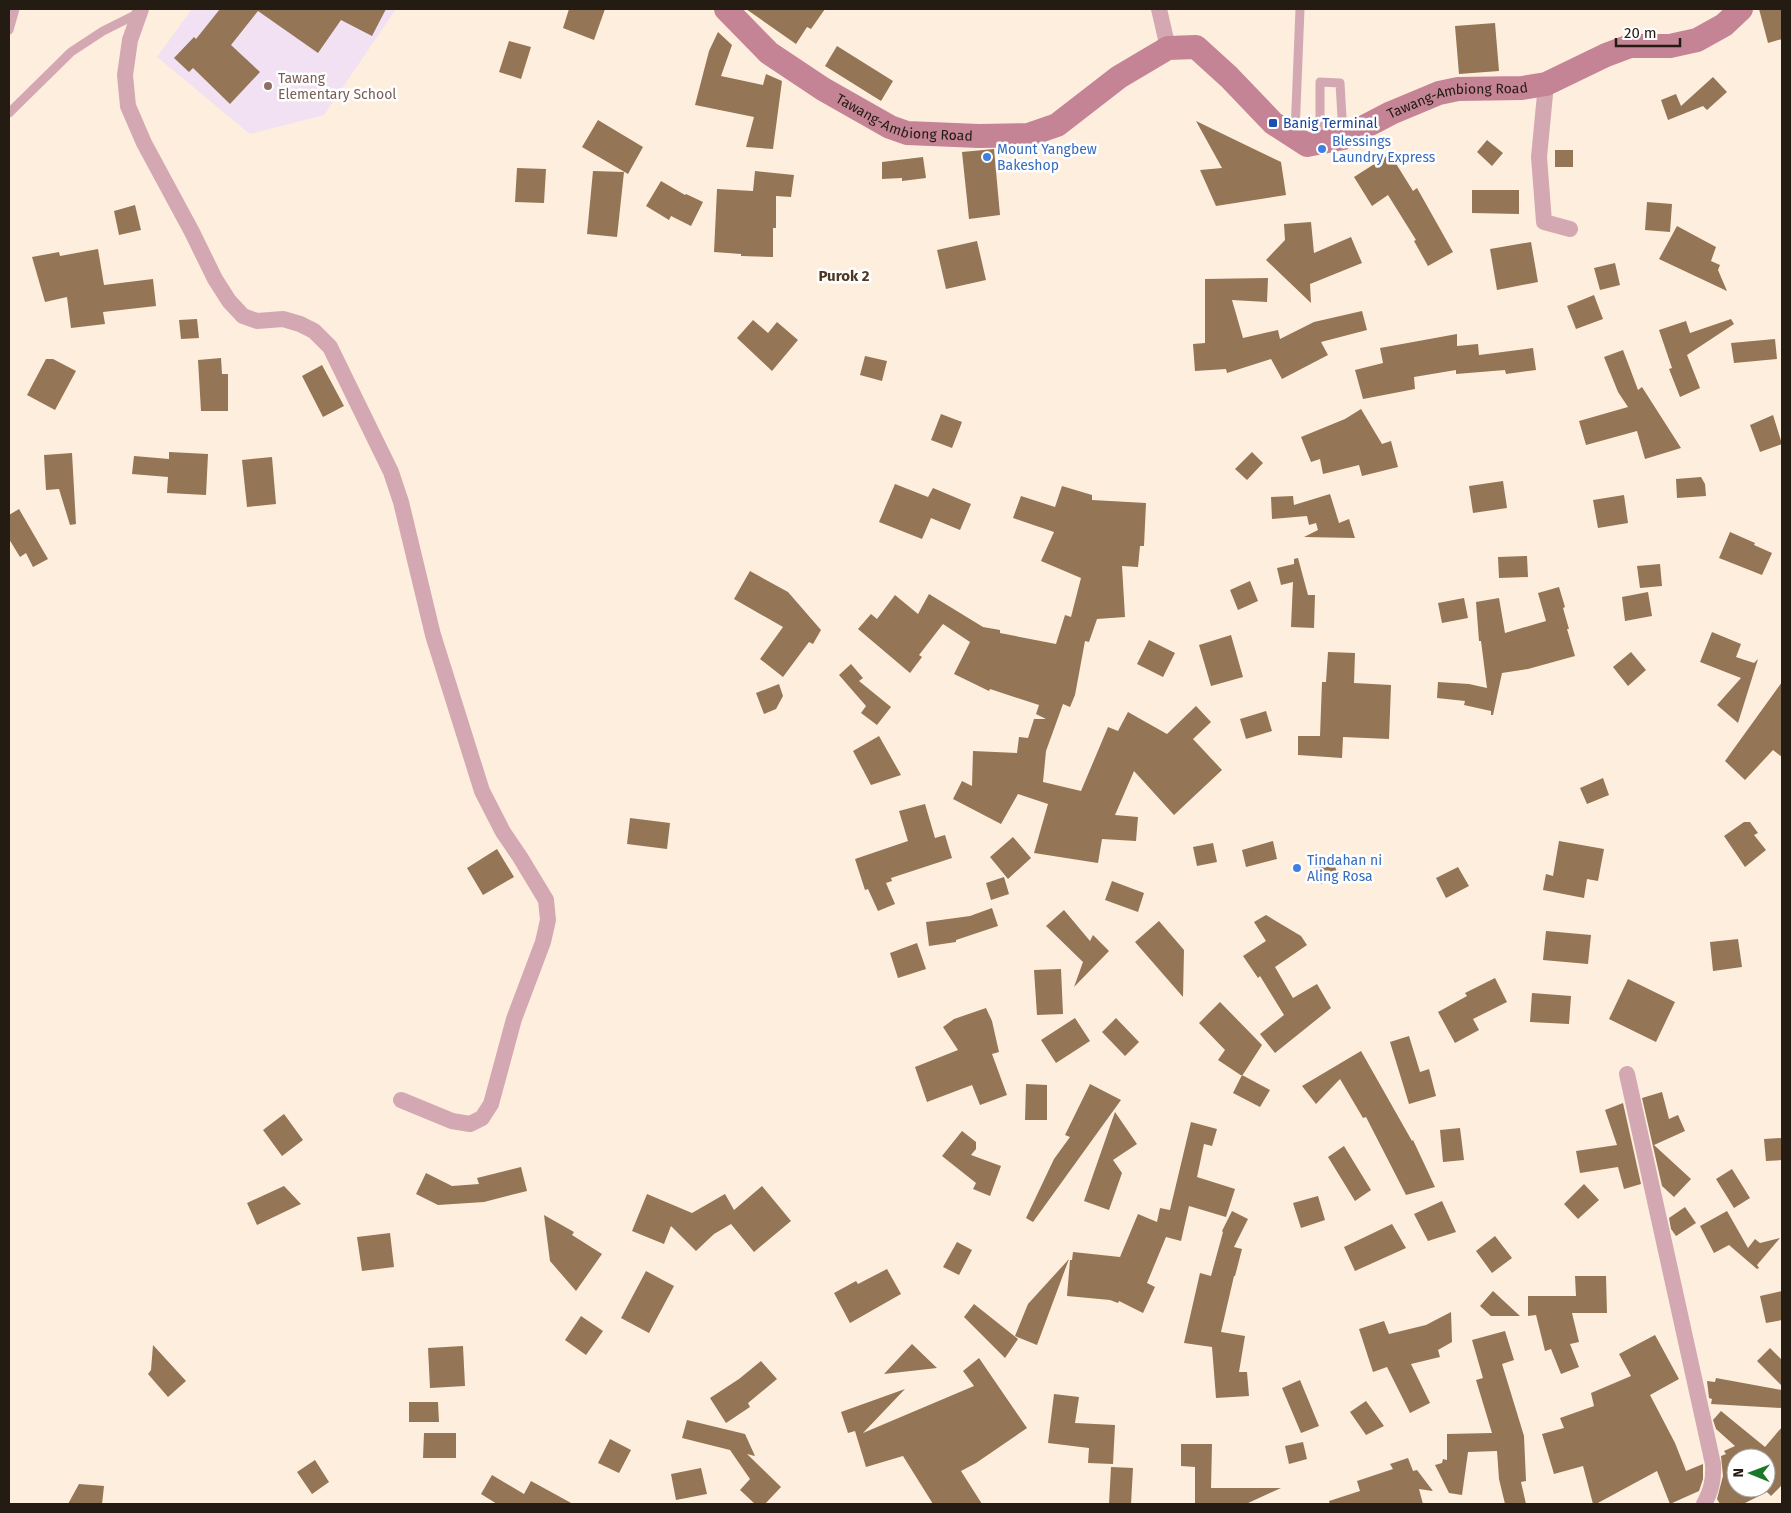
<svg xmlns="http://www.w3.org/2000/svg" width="1791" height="1513" font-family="'Fira Sans',sans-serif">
<rect width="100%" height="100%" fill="#feeede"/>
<!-- education -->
<path fill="#f1e1f3" d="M192 9H396L324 115 250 134 157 57Z"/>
<!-- building -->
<path fill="#947555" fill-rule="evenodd" d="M220 9H386L372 36 341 20 318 53 258 11 231 45 260 72 230 104 193 68 189 72 174 58 194 37 196 39Z
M569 9H605L594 40 563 28Z
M746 9H825L811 29 807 27 796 44Z
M1759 9H1782V39L1768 43Z
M1495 23 1499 71 1459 74 1455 26Z
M718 32 732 45 721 76 763 85 766 74 782 81 773 149 746 147 754 117 695 105 709 51Z
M509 41 531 47 521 79 499 72Z
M837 46 893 81 881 101 825 66Z
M1713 77 1727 92 1707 110 1703 106 1668 120 1661 100 1676 94 1681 106Z
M598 120 643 147 628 174 582 147Z
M1196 121 1281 162 1286 195 1216 206 1200 170 1222 168Z
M1487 140 1503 153 1492 166 1477 152Z
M994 149 1000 215 969 219 962 152Z
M1555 150H1573V167H1555Z
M1390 154 1413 191 1417 188 1453 252 1428 266 1414 241 1416 240 1388 195 1372 206 1354 177Z
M923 157 926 178 902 181V178L882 179V162Z
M517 168 546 169 544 203 515 202Z
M593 171 624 172 617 237 587 234Z
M755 171 794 175 791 197 776 196V228H773V257L741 256V254L714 252 717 189 753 191Z
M661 181 685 195 686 194 703 202 691 226 671 216 669 220 646 206Z
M1472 190H1519V214L1472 213Z
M1647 202 1672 204 1670 232 1645 230Z
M135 205 141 230 119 235 114 211Z
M1311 222 1314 253 1351 237 1362 263 1310 284 1311 303 1266 260 1285 240 1284 224Z
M1677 226 1716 247 1711 261 1720 265 1718 270 1727 291 1659 259Z
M977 241 986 280 946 289 937 250Z
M1531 242 1538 282 1497 290 1490 249Z
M98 249 104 285 153 279 156 306 103 312 105 324 71 328 67 297 45 302 32 257 59 252 60 256Z
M1615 263 1620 285 1600 290 1594 268Z
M1268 278 1267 302 1232 300 1243 338 1278 330 1280 339 1314 322 1362 311 1367 330 1321 342 1328 355 1282 379 1271 359 1227 373 1226 369 1195 371 1193 344 1205 343V279Z
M1594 295 1603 319 1576 329 1567 306Z
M197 319 199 338 181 339 179 320Z
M1731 319 1734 324 1687 355 1700 388 1680 397 1669 369 1672 368 1659 330 1686 321 1690 333Z
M753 320 768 333 777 322 798 340 772 371 737 338Z
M1457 334V346L1478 344 1479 355 1533 348 1536 370 1506 374 1505 370 1456 374V370L1414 377 1415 389 1363 399 1355 370 1383 363 1380 348Z
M1775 339 1777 359 1734 363 1731 343Z
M1623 350 1638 390 1642 387 1681 448 1645 459 1637 431 1586 445 1579 421 1628 407 1618 392 1604 357Z
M865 356 887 361 882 381 860 375Z
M221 358 222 374H228V411H201L198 360Z
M46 359H53L76 371 55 410 27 395Z
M322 365 344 406 323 417 302 376Z
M1361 409 1382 444 1391 441 1398 467 1362 476 1359 465 1323 474 1320 459 1311 462 1301 437 1345 419Z
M941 414 962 422 952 448 931 440Z
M1773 415 1782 444 1760 452 1750 425Z
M169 452 208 454 206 495 167 493 168 477 132 474 134 456 169 459Z
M1252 452 1263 463 1247 480 1235 469Z
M72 453 76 524 70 525 59 489 46 490 44 455Z
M272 457 276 504 247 507 242 460Z
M1701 477 1705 484 1706 496 1677 498 1676 479Z
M1503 481 1507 508 1473 513 1469 486Z
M895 484 928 497 933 488 971 504 960 530 931 518 922 539 879 522Z
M1062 486 1092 495V500L1146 503 1144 546H1140L1138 567 1122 566 1125 617 1097 619 1089 642 1085 641 1075 695 1070 707 1063 704 1046 751 1043 782 1081 791 1108 727 1118 731 1128 712 1167 734 1196 706 1211 722 1193 739 1222 770 1174 815 1134 771 1115 815 1138 817 1136 841 1102 839 1098 863 1034 853 1048 804 1018 794 1001 824 953 799 962 781 972 786 973 751 1017 753 1019 737 1028 738 1034 719H1046L1036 714 1039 705 990 689 989 691 954 674 970 642 943 624 919 655 922 657 910 673 858 629 871 614 877 619 895 595 918 614 929 594 983 627 1000 630V633L1056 644 1065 615 1071 617 1081 578 1041 561 1054 532 1013 518 1021 496 1055 507Z
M1330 494 1339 523 1349 519 1355 538 1304 537 1318 530 1316 523 1309 525 1307 516 1272 519 1271 497 1293 496 1294 505Z
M1624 495 1628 523 1598 528 1593 500Z
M19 509 48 559 33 567 26 553 20 557 9 539V515Z
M1730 532 1755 543 1754 545 1772 553 1762 575 1719 558Z
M1527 556 1528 577 1499 578 1498 557Z
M1298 558 1308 595H1315L1314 628 1291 627 1293 582 1281 585 1277 568 1294 564V559Z
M1660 564 1662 586 1640 588 1637 566Z
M750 571 788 592 821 630 813 644 809 642 783 677 760 659 783 627 734 599Z
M1250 581 1258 601 1238 610 1230 590Z
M1559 587 1565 607 1563 608 1569 629H1567L1575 656 1528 669 1502 673 1493 715H1491V711L1464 705 1465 701 1437 698 1438 682 1469 684 1487 688 1481 641H1479L1476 602 1499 598 1505 633 1546 621 1538 593Z
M1648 592 1652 616 1625 621 1622 597Z
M1464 598 1468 618 1442 623 1438 603Z
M1712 632 1741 644 1736 657 1754 663 1758 659 1738 723 1717 705 1741 678 1700 662Z
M1231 635 1243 677 1211 686 1199 645Z
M1149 640 1175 653 1163 677 1137 664Z
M1328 652 1355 653 1354 683 1391 685 1389 739 1343 737 1342 758 1298 755V736H1320L1322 682H1326Z
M1631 652 1646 670 1628 686 1613 667Z
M851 664 863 678 859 681 891 707 877 725 861 713 866 706 839 675Z
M1782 682V757L1773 750 1745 780 1725 761Z
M779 684 783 696 776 709 764 714 756 693Z
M1266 711 1272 731 1246 739 1240 719Z
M879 736 901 775 871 785 853 751Z
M1603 778 1609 795 1587 804 1580 788Z
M925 804 935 838 945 835 952 858 891 878 892 881 886 883 895 904 878 911 868 889 865 890 855 859 908 841 899 811Z
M630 818 670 823 667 849 627 844Z
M1744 822H1750L1758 833 1754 835 1766 850 1745 867 1724 836Z
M1013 837 1031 858 1008 879 990 857Z
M1273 841 1277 859 1246 867 1242 850Z
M1559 841 1604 849 1598 881 1587 879 1584 898 1543 890 1546 874 1553 876Z
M1213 843 1217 862 1197 866 1193 847Z
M497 849 514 877 483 895 467 868Z
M1332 860 1339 876 1321 884 1314 868Z
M1458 867 1469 886 1446 898 1436 878Z
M1004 877 1009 894 991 900 986 883Z
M1112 881 1144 893 1138 912 1105 900Z
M992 908 998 926 956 940V942L929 946 926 922 970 916Z
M1064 910 1090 941 1093 935 1109 951 1074 987 1083 962 1046 926Z
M1266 915 1301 936 1307 945 1275 967 1293 998 1317 984 1331 1008 1275 1053 1260 1034 1284 1015 1260 976 1258 978 1243 956 1266 941 1254 922Z
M1159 921 1184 950 1183 997 1135 942Z
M1546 931 1591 935 1588 964 1543 960Z
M1738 939 1742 967 1713 971 1710 942Z
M917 943 926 969 898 978 890 953Z
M1061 969 1063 1014 1037 1015 1034 970Z
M1495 978 1507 1002 1473 1019 1479 1030 1455 1043 1438 1012 1467 996 1465 993Z
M1628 979 1675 1002 1656 1042 1609 1019Z
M1532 993 1571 996 1569 1024 1530 1022Z
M1220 1002 1262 1045 1242 1076 1218 1060 1225 1050 1199 1023Z
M986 1008 992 1021 999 1052 992 1054 1007 1095 980 1105 972 1085 927 1102 915 1067 958 1050 943 1027 954 1019Z
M1075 1018 1090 1041 1056 1063 1041 1040Z
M1116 1018 1139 1042 1125 1056 1102 1032Z
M1409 1036 1420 1072 1429 1069 1436 1096 1409 1104 1390 1042Z
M1361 1051 1412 1141 1413 1140 1435 1187 1406 1195 1366 1117 1363 1118 1340 1079 1316 1104 1302 1086Z
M1242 1075 1270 1090 1260 1107 1233 1093Z
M1026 1084 1047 1085V1120H1025Z
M1090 1084 1121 1100 1033 1222 1026 1218 1054 1159 1070 1137 1065 1135Z
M1662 1092 1669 1119 1678 1115 1685 1131 1654 1145 1691 1179 1674 1197 1662 1186 1642 1098Z
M1623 1103 1641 1184 1624 1189 1618 1167 1580 1173 1576 1151 1617 1145 1605 1110Z
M1115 1112 1137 1144 1113 1160 1122 1173 1109 1210 1084 1201Z
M284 1114 303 1140 282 1156 263 1130Z
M1191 1122 1217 1129 1212 1146 1204 1144 1197 1177 1235 1189 1226 1217 1189 1206 1181 1241 1166 1237 1147 1283 1155 1287 1143 1313 1119 1301 1118 1303 1110 1300 1067 1296 1070 1260H1072L1073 1252 1120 1257 1138 1214 1157 1222 1160 1208 1170 1210Z
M1460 1128 1464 1160 1443 1162 1440 1130Z
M962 1131 976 1142V1149L971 1155 1001 1166 990 1196 973 1189 976 1183 942 1156Z
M1782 1138V1160L1766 1161 1764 1139Z
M1344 1146 1371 1190 1355 1201 1328 1157Z
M521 1167 527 1191 484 1202 438 1205 416 1194 426 1173 452 1186 479 1184 477 1178Z
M1732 1169 1750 1198 1734 1208 1716 1179Z
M1584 1184 1599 1200 1578 1219 1564 1204Z
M284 1186 301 1204 257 1225 247 1203Z
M762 1186 791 1221 754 1252 731 1224 714 1234 696 1251 671 1226 664 1244 632 1231 647 1194 692 1213 725 1194 734 1210Z
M1318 1196 1325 1220 1301 1228 1293 1203Z
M1442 1201 1456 1232 1428 1241 1414 1214Z
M1685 1207 1696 1223 1676 1236 1671 1229 1669 1218Z
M1232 1211 1248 1219 1234 1247 1242 1249 1235 1276H1234L1221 1332 1245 1336 1239 1372H1247L1249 1396 1216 1398 1212 1347 1184 1343 1200 1273 1211 1276 1223 1232 1222 1231Z
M1727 1211 1748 1248 1755 1239 1760 1243 1780 1238 1757 1265 1759 1268 1757 1269 1729 1245 1714 1253 1700 1226Z
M544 1215 574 1232 572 1235 602 1254 576 1291 550 1261Z
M1392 1224 1406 1248 1355 1271 1344 1247Z
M390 1233 394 1267 362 1271 357 1237Z
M1495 1236 1512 1258 1492 1273 1476 1251Z
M957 1242 972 1250 959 1275 943 1267Z
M1069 1259 1037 1345 1015 1336 1028 1304Z
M887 1269 901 1294 850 1323 834 1293 856 1281 858 1284Z
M646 1271 674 1286 649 1333 621 1318Z
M1575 1276H1606L1607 1313H1572L1579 1342 1570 1344 1579 1367 1561 1374 1551 1349 1545 1351 1536 1315 1528 1316V1296H1576Z
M1493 1291 1520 1316H1491L1480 1306Z
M1782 1291V1320L1766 1323 1760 1296Z
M974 1304 1018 1339 1005 1358 964 1317Z
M1451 1312 1452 1342 1438 1350 1440 1357 1411 1364 1430 1403 1410 1413 1387 1367 1373 1372 1359 1329 1384 1321 1389 1334 1426 1325Z
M581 1316 603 1331 586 1355 565 1340Z
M1505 1331 1514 1360 1502 1364 1524 1436 1526 1481 1521 1482 1526 1504H1505L1499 1479 1497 1451 1468 1452 1462 1495 1449 1493 1435 1465 1442 1463 1443 1459 1447 1460V1434L1492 1433 1476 1380 1483 1378 1472 1340Z
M1655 1335 1679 1379 1650 1395 1675 1443 1686 1471 1703 1464V1479L1699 1491 1670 1504 1657 1471 1596 1504H1593L1583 1466 1554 1474 1542 1434 1564 1428 1560 1418 1594 1406 1591 1393 1631 1376 1619 1354Z
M912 1344 937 1368 884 1374Z
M153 1345 186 1381 168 1397 148 1374 151 1370Z
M463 1346 465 1386 430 1388 428 1348Z
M1770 1348 1782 1360V1386L1757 1361Z
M979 1358 1027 1428 976 1463 961 1471 982 1504H933L903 1456 866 1467 855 1431 848 1433 841 1412 905 1389 863 1433 974 1386 963 1371Z
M761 1361 777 1379 748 1403 750 1407 726 1423 710 1398 739 1379Z
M1716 1378 1782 1390V1408L1711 1404 1712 1399 1709 1398 1707 1381 1715 1382Z
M1300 1380 1319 1426 1301 1433 1282 1388Z
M1054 1394 1079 1397 1075 1423 1115 1425 1113 1464 1088 1463 1089 1448 1048 1443Z
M1366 1401 1384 1426 1366 1435 1350 1412Z
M409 1402H438L439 1422H409Z
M1721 1411 1765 1447 1782 1427V1485L1771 1496 1767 1492 1743 1504H1720L1717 1499 1723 1476 1721 1456 1726 1454 1724 1451 1735 1446 1716 1429 1713 1420ZM1736 1458H1766V1488H1736Z
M687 1420 745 1434 755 1456 747 1454 781 1487 765 1504H755L740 1490 750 1479 730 1450 682 1438Z
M424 1433H456V1458H423Z
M610 1439 631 1450 619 1473 598 1463Z
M1303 1442 1307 1459 1289 1464 1285 1446Z
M1181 1444H1212L1211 1488H1281L1246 1504H1195V1467L1181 1466Z
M1408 1458 1413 1471 1417 1470 1433 1491 1419 1489 1423 1504H1330L1329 1501 1360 1491 1357 1481 1393 1469 1390 1464Z
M315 1460 329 1482 312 1494 297 1472Z
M1111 1467 1133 1468 1131 1504H1109Z
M701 1468 707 1494 676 1500 671 1474Z
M492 1475 524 1494 531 1481 573 1504H497L481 1494Z
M79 1484 104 1486 102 1504H68Z"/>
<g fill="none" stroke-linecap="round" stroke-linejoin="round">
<!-- lane -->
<path stroke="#d4a8b3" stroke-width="9" d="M9 30 15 9
M9 113 71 52 103 31 139 13
M1295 133 1300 9
M1320 142V82L1340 83 1343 135"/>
<!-- street -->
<path stroke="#d4a8b3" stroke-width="16" d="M141 9 130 40 125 75 128 106 144 143 192 232 215 279 229 301 243 316 257 321 283 319 300 324 314 331 330 347 391 472 401 502 433 635 482 791 503 832 520 857 546 900 548 920 543 942 514 1019 491 1104 482 1118 470 1124 452 1121 401 1100
M1159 9 1168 48
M1546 84 1539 157 1544 222 1570 229
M1627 1074 1713 1464C1714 1480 1711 1491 1704 1504"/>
<!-- secondary -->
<path stroke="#c48495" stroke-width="24" id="s1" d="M726 9 769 53 823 89 860 110 890 127 907 133 979 136 1028 135 1057 125 1119 77 1168 48 1196 47 1229 77 1273 123 1307 145 1343 138 1391 113 1439 93 1458 89 1522 88 1546 84 1606 55 1630 46H1670L1697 40 1724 25 1741 9"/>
</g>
<!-- markers -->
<circle fill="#8d6e63" stroke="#fff" stroke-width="2" cx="268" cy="86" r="5"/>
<rect fill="#1a4fb4" stroke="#fff" stroke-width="2" x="1268" y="118" width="10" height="10" rx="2.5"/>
<g fill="#3f7fe0" stroke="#fff" stroke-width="2">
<circle cx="1322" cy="149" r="5"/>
<circle cx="987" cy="157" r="5"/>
<circle cx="1297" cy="868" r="5"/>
</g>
<g text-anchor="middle" stroke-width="5" stroke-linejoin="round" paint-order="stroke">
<!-- education labels -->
<g font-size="14" fill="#785e54" stroke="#fff" text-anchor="start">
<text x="278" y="83">Tawang<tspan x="278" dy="16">Elementary School</tspan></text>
</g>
<!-- street labels -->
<g font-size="14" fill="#241b12" stroke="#fff">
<text dy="5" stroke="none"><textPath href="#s1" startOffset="845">Tawang-Ambiong Road</textPath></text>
<text dy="5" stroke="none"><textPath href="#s1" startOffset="215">Tawang-Ambiong Road</textPath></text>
</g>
<!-- transit labels -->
<g font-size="14" fill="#164399" stroke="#fff" text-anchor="start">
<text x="1283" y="128">Banig Terminal</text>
</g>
<!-- shop labels -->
<g font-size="14" fill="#366cbe" stroke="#fff" text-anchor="start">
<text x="1332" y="146">Blessings<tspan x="1332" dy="16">Laundry Express</tspan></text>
<text x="997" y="154">Mount Yangbew<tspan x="997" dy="16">Bakeshop</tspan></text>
<text x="1307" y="865">Tindahan ni<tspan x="1307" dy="16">Aling Rosa</tspan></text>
</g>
<!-- neighbourhood labels -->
<g font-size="15" font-weight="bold" fill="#4d3823" stroke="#fff">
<text x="844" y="281">Purok 2</text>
</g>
</g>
<!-- border -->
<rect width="1791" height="1513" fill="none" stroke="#241b12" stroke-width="20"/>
<!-- north arrow -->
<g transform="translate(1751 1473) rotate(271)"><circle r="24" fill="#ffffff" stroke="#a7a4a0"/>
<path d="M0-4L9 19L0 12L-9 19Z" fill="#1b7827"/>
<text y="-8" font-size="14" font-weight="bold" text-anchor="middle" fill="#241b12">N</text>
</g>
<!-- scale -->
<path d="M1616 38v8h64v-8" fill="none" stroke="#241b12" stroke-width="2.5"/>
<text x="1624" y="38" font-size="15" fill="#241b12" stroke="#ffffff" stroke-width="4" paint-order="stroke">20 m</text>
</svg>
